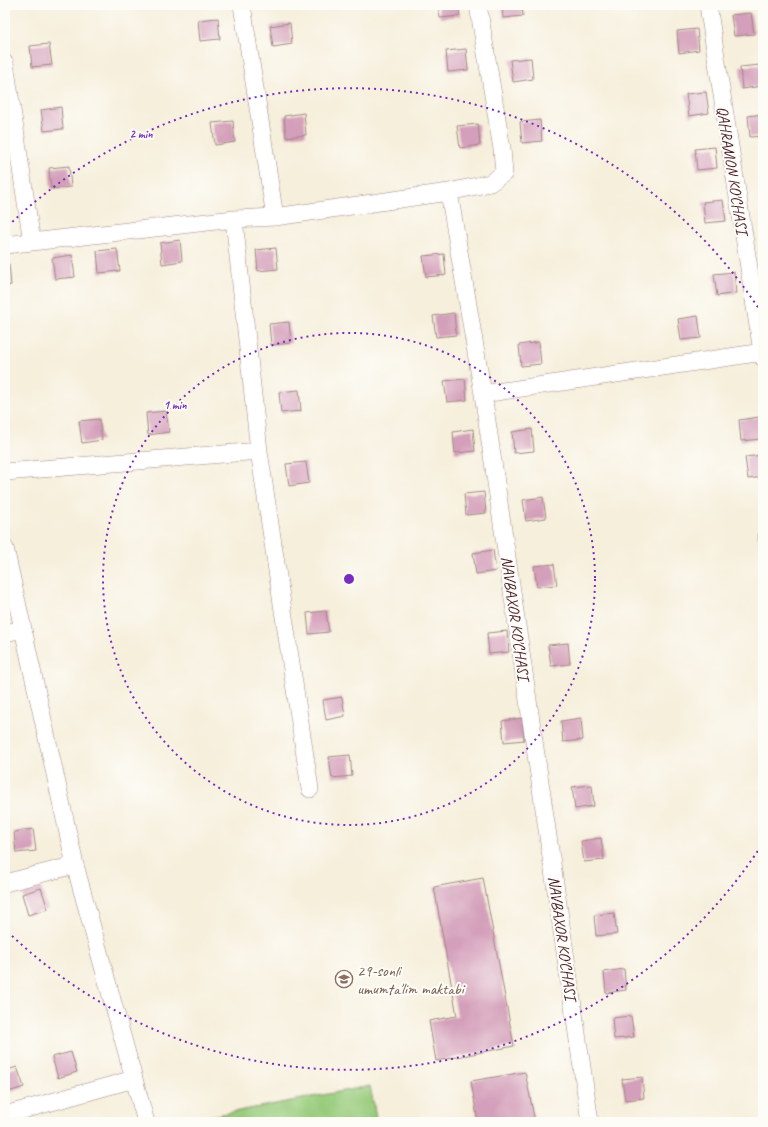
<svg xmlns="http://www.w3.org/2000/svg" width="768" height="1127" font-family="Caveat,sans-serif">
<rect width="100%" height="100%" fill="#fdfcf7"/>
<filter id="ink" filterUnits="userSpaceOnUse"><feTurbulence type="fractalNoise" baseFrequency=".025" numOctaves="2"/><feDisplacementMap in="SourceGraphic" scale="8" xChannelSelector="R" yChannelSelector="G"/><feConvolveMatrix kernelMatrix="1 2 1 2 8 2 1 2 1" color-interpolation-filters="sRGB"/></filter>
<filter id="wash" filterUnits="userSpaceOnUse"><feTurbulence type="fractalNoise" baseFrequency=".012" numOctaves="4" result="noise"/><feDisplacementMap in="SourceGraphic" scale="16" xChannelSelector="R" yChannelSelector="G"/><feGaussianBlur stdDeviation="0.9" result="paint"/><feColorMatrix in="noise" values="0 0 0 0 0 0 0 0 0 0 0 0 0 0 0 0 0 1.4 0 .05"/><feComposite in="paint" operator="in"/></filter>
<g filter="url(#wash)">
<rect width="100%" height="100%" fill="#f6efdc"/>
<!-- green -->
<path fill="#99cc7d" stroke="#727654" d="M370 1086 377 1122H191V1120Z"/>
<g id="blocks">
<!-- building -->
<path fill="#d49fba" d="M438 5H458L460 16 440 18Z
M502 5H522L523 16 503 18Z
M751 13 754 34 734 36 731 15Z
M218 18 220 39 200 41 198 20Z
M290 23 292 44 273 47 270 26Z
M697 29 699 50 679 53 677 31Z
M49 44 52 65 32 67 30 46Z
M466 49 468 70 448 72 446 51Z
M531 58 533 79 513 82 510 60Z
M760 65 762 86 742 89 740 67Z
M706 92 709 113 689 116 686 94Z
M61 107 63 129 44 131 41 110Z
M304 113 306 135 286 137 284 116Z
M763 114V136L750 137 748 116Z
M540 120 542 141 522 143 520 122Z
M233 121 235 142 215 145 212 123Z
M478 124 480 145 460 148 457 126Z
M715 147 717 168 697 170 695 149Z
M69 166 71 187 51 189 49 168Z
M760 194H763V214H762Z
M723 200 726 221 705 223 703 202Z
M180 240 182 261 162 264 160 243Z
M276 248 278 269 258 271 256 250Z
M117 249 120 271 99 273 97 251Z
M444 254 446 275 426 277 423 256Z
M72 255 75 277 55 279 52 258Z
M5 264H9L11 285 5 286Z
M734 272 736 293 717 296 714 274Z
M454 313 456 335 436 337 433 316Z
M698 316 701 338 681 340 678 319Z
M289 322 291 343 271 345 269 324Z
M539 342 541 364 521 366 519 345Z
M465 379 467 400 447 402 444 381Z
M299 390 301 411 281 413 279 392Z
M166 411 169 432 148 435 146 413Z
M759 417 761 439 741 441 739 420Z
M99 419 102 440 82 443 79 421Z
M473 429 475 451 455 453 453 432Z
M532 429 534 451 514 453 512 432Z
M763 455V477L748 479 745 457Z
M306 462 309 483 289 486 286 464Z
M484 492 486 513 466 515 464 494Z
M543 497 546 518 526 521 523 500Z
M758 532H763V553L761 554Z
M493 550 496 571 476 574 473 553Z
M554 564 557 585 537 587 534 566Z
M326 611 329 632 309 634 307 613Z
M507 631 509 652 489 654 487 633Z
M568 643 570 664 551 666 548 645Z
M342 697 345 716 326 720 323 700Z
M522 718 524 740 504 742 502 721Z
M581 718 583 740 563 742 561 721Z
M350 755 352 776 332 778 329 757Z
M592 785 594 806 575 809 572 787Z
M33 829 36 851 16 853 14 832Z
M601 838 604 860 584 862 581 841Z
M483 878 514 1046 436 1061 429 1021 457 1016 434 887Z
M41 888 48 909 28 915 22 894Z
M614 913 617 934 596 936 594 915Z
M624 969 626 990 606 993 604 972Z
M631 1016 634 1037 614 1039 612 1018Z
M71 1052 77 1072 58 1078 52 1057Z
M17 1067 24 1087 5 1093V1071Z
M525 1072 535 1122H478L471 1081Z
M642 1077 644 1098 625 1100 622 1079Z"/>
</g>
</g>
<g filter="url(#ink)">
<use href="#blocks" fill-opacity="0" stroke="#a08784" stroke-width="1"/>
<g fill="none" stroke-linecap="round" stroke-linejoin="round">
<defs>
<path id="minor" d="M242 5 275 217
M708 5 763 358
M5 63 32 242
M449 192 483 394
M5 245 234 219 275 217 449 192 490 183 504 173 502 149 478 5
M259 451 310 789
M5 472 259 451 234 219
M5 548 23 629 5 633
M23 629 75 865 134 1079
M5 883 75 865
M5 1115 134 1079 146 1122
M590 1122 483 394 763 352"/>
</defs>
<!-- minor casing -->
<use href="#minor" stroke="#a08784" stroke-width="18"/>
<!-- minor -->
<use href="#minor" stroke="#fff" stroke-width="17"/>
</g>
</g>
<!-- distance rings -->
<g fill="none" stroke="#7b2cbf" stroke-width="2" stroke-dasharray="2 4">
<circle cx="349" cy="579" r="246"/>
<path d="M761 846A491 491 0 0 1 8 932M8 226A491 491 0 0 1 761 312"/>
</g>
<!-- icons -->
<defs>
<symbol id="school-ring" viewBox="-11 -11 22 22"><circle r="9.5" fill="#fdfcf7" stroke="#8d6e63" stroke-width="1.5"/><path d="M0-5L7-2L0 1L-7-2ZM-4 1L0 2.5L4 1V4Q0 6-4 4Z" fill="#8d6e63"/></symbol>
</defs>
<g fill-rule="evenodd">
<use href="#school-ring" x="334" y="969" width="20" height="20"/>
</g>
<g text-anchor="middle" stroke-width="4" stroke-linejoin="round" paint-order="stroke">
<!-- street labels -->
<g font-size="16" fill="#4a1f2b" stroke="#fdfcf7">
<text transform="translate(733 170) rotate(81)" y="6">QAHRAMON KO'CHASI</text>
<text transform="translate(516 618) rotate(82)" y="6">NAVBAXOR KO'CHASI</text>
<text transform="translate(563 938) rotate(82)" y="6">NAVBAXOR KO'CHASI</text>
</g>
<!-- education labels -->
<g font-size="16" fill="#785e54" stroke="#fdfcf7" text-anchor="start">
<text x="357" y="976">29-sonli<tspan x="357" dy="18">umumta'lim maktabi</tspan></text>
</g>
</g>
<circle cx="349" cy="579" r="6" fill="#7b2cbf" stroke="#fdfcf7" stroke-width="2"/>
<g font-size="12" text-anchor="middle" font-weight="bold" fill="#7b2cbf" stroke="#fdfcf7" stroke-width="4" stroke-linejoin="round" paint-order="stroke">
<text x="141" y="138">2 min</text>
<text x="175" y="409">1 min</text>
</g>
<!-- margin -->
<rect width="768" height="1127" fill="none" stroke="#fdfcf7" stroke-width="20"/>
</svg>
